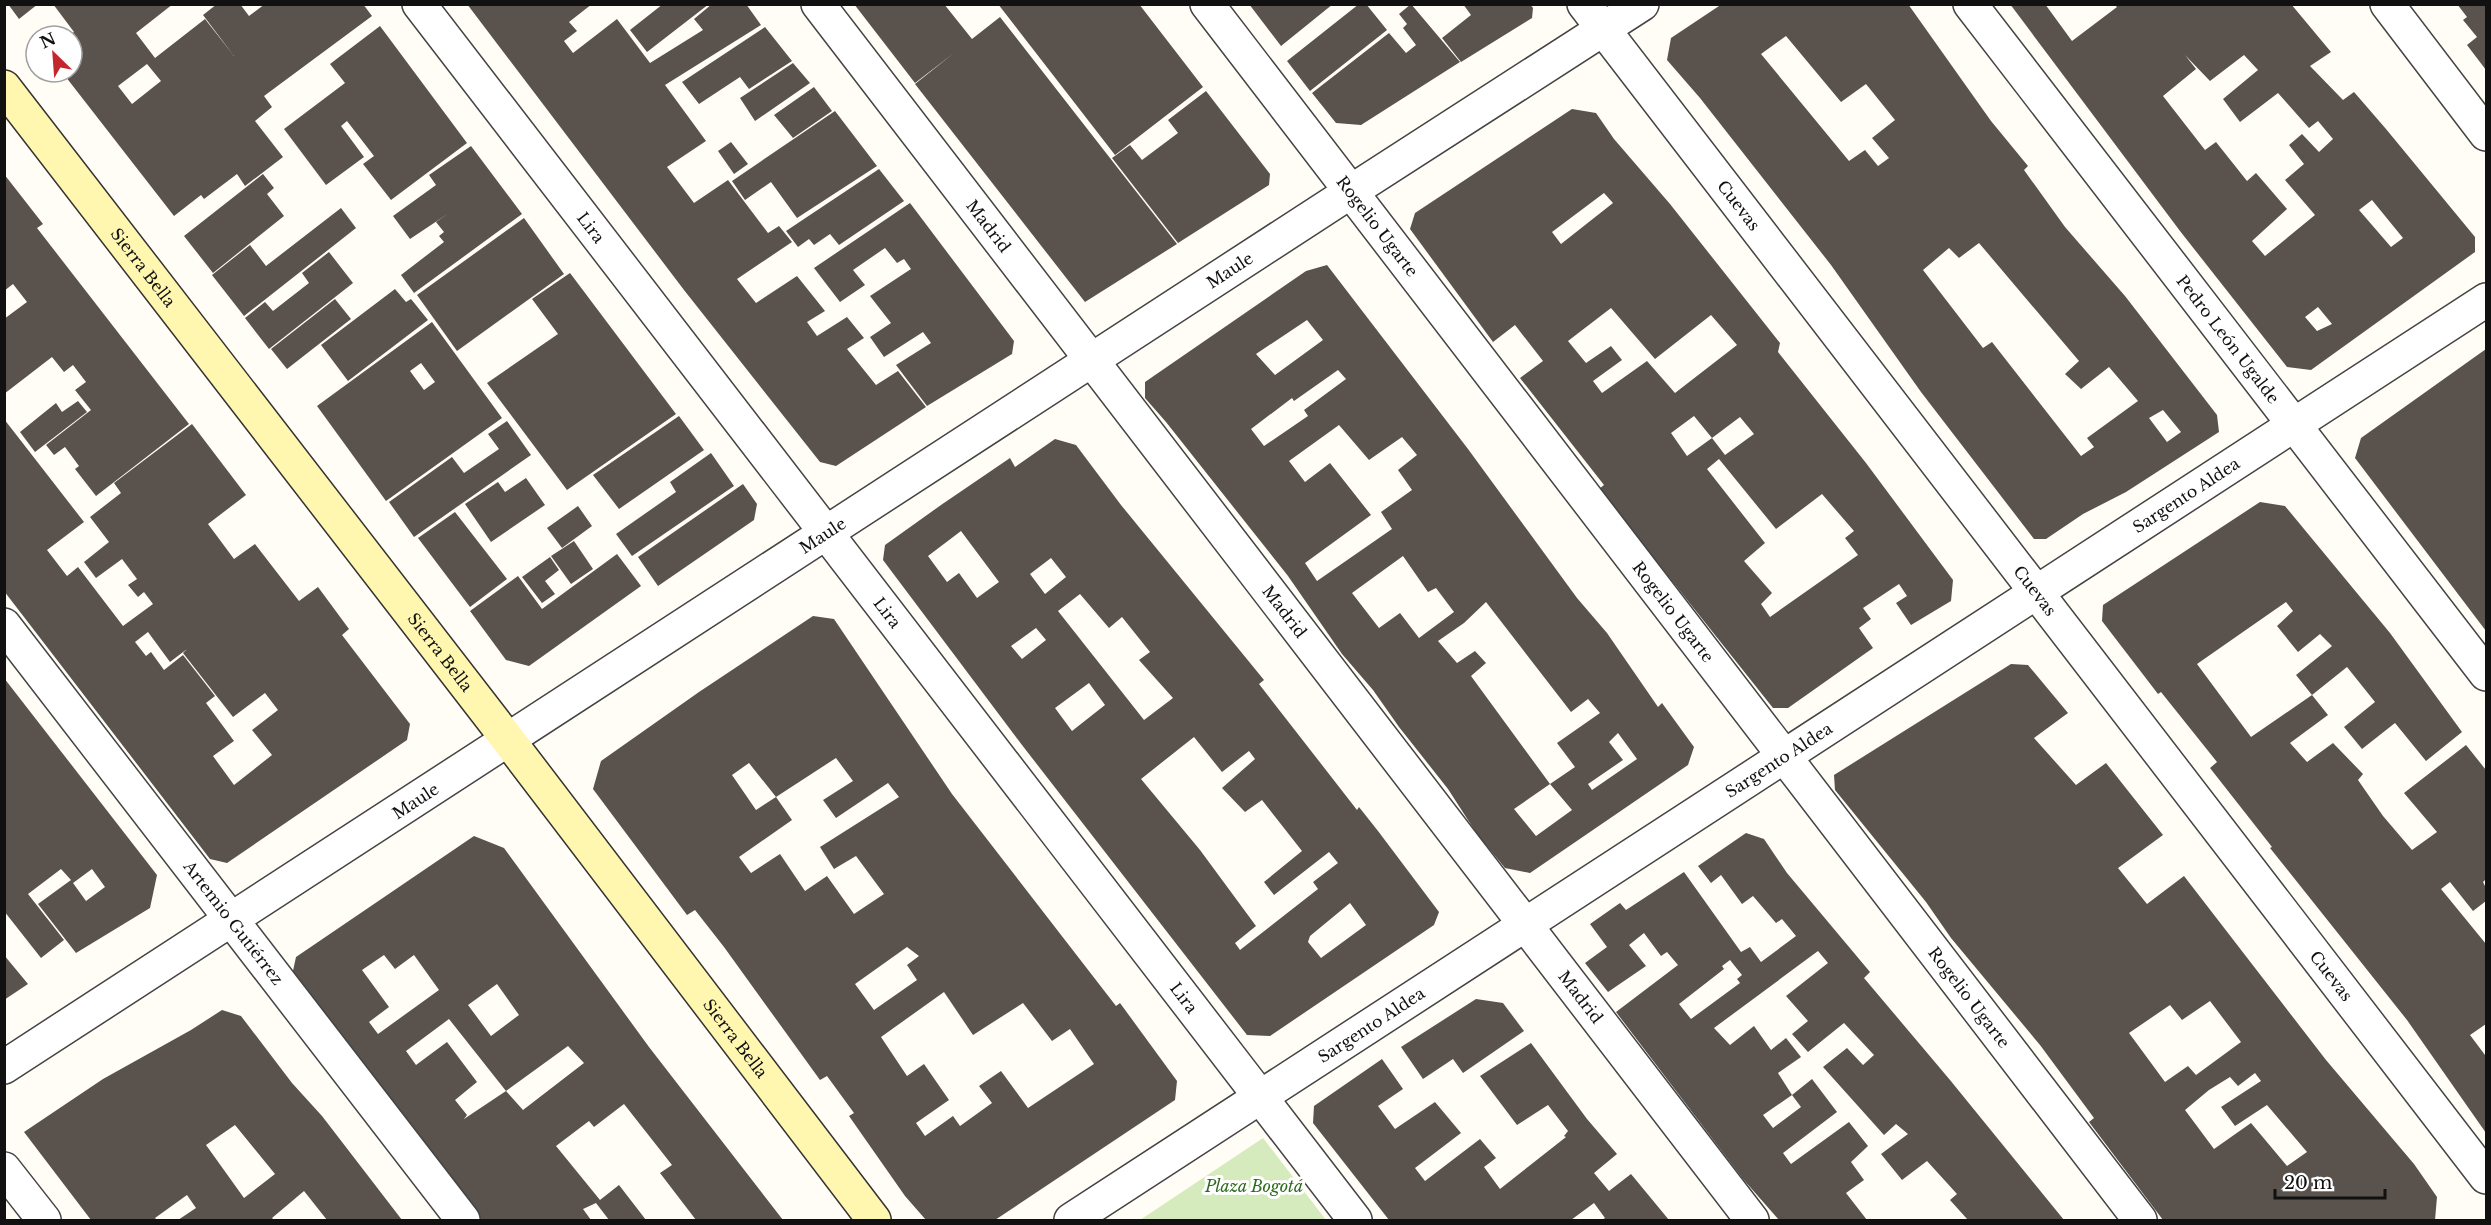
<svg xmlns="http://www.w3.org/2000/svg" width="2491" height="1225" font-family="'Libre Baskerville',serif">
<rect width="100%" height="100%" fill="#fffdf5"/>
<!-- green -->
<path fill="#d5ebbd" d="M1263 1138 1326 1220H1140Z"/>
<!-- building -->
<path fill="#5a524d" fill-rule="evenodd" d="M8 4H38L19 19Z
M53 4H173L136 33 155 58 205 19 234 56 203 15 217 4H240L249 16 265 4H363L372 16 264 96 272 107 255 121 283 157 245 186 237 174 204 199 201 195 174 216 62 72H72V36H69L74 32ZM147 64 161 81 132 104 118 86Z
M467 4H592L569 22 577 31 564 41 573 53 617 19 650 63 703 30 694 19 712 4H746L761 25 665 85 706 141 667 167 694 203 728 180 768 233 779 226 792 242 737 279 756 303 797 276 825 311 807 322 817 336 847 317 864 338 847 349 876 385 898 371 926 407 836 466 820 462 684 290Z
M663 4H709L647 52 630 30Z
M854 4H944L972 39 1000 17 1177 244 1085 302 915 84 954 53 915 83Z
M998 4H1139L1203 87 1115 155Z
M1249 4H1333L1281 46Z
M1359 4H1366L1387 30 1310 91 1287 61Z
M1411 4 1460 62 1361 125 1336 123 1312 93 1389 33 1406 53 1416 45 1403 28 1407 24 1399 14Z
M1463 4H1530L1533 8 1532 18 1461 62 1442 38 1471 15Z
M1722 4H1908L1991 121 2028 166 2024 170 2065 227 2125 296 2217 415 2219 432 2126 492 2083 514 2046 539H2034L1921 392 1831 265 1700 98 1667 60 1671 38ZM1786 36 1841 102 1866 84 1895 120 1872 138 1889 158 1878 166 1865 150 1849 161 1761 54ZM1979 243 2079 361 2065 374 2081 389 2109 367 2138 401 2087 438 2094 447 2081 456 1992 342 1983 348 1923 270 1949 248 1959 258ZM2163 410 2181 432 2167 442 2149 418Z
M2010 4H2045L2072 41 2117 7 2114 4H2291L2331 52 2310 66 2343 100 2354 92 2386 129 2475 237V252L2311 370 2287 367 2180 231ZM2185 55 2210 81 2244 55 2258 70 2223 99 2240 122 2278 93 2309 128 2318 121 2333 139 2319 152 2302 134 2289 145 2304 164 2285 180 2315 215 2265 256 2252 241 2287 209 2256 173 2247 181 2216 142 2205 150 2163 96 2196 69ZM2372 200 2403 238 2391 247 2359 210ZM2318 307 2332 324 2317 331 2305 317Z
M2457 4H2486V70L2467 45 2477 37 2463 20 2467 17Z
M380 26 467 143 391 200 363 164 374 156 347 121 341 126 364 157 326 185 284 129 345 83 330 64Z
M765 27 792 61 749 89 740 77 699 104 682 82Z
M793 63 810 83 755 121 740 98Z
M814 87 832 111 793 138 774 115Z
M1206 91 1270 174 1269 185 1178 243 1112 158 1130 145 1142 160 1178 133 1168 120Z
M1572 109 1596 113 1614 139 1670 204 1780 343 1778 352 1866 463 1953 580 1951 601 1911 625 1896 603 1907 596 1899 584 1863 608 1871 619 1859 628 1873 648 1788 708H1773L1599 489 1604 485 1520 378 1543 361 1515 325 1493 342 1410 229 1415 213ZM1604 193 1613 203 1561 244 1552 232ZM1611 308 1655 359 1711 315 1737 345 1675 393 1647 361 1602 393 1593 381 1622 360 1611 346 1586 363 1568 341ZM1694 416 1712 438 1740 417 1754 434 1725 455 1712 438 1687 456 1671 433ZM1719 459 1776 529 1822 494 1854 531 1845 538 1858 555 1770 617 1761 604 1772 593 1744 561 1765 543 1707 469Z
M835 111 877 166 797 218 771 182 745 200 732 181Z
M731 142 748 164 734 174 718 151Z
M471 146 522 214 414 293 401 275 444 242 439 236 444 232 436 222 449 213 410 239 393 216 436 185 429 175Z
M879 169 904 201 839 245 830 234 814 245 809 239 798 247 786 231Z
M4 174 43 224 37 228 189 424 96 496 75 469 79 466 65 447 54 455 46 445 91 410 75 390 86 382 73 365 64 372 52 357 4 394V319L27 302 13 284 4 291Z
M263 174 274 188 267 194 284 216 213 273 184 236Z
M910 203 1014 341 1012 354 927 406 896 365 931 343 923 332 884 357 870 337 891 323 870 296 911 269 904 259 897 263 885 248 853 270 865 285 840 302 814 268Z
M341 208 356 228 244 316 212 275 250 245 266 266Z
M524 218 564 274 457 351 417 295Z
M329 252 353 283 269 349 245 318 265 302 273 311 309 283 302 273Z
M1327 265 1468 449 1577 598 1607 633 1658 707 1662 703 1694 747 1688 765 1530 873 1505 868 1477 834 1448 789 1399 727 1373 690 1342 654 1288 576 1166 422 1145 398V382L1306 271ZM1307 320 1323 340 1275 375 1256 354ZM1338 370 1346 379 1304 410 1308 416 1264 446 1251 429 1292 398 1294 401ZM1339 425 1369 460 1402 437 1417 455 1398 470 1412 490 1381 512 1392 529 1317 581 1305 563 1371 515 1330 463 1305 482 1289 461ZM1403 556 1428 592 1436 588 1454 612 1419 638 1400 613 1379 628 1352 593ZM1486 602 1571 712 1588 699 1600 713 1557 743 1575 767 1550 784 1572 810 1536 836 1514 809 1550 784 1471 676 1486 663 1475 651 1457 663 1438 641 1464 623ZM1618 733 1637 759 1592 790 1588 784 1623 760 1609 742Z
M570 273 676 414 567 490 487 383 558 334 532 299Z
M395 289 406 302 411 299 428 320 348 381 321 345Z
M335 299 351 319 287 369 271 349Z
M432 322 502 418 386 501 317 406ZM421 363 435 382 424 390 410 371Z
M2486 349V631L2355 458 2361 438Z
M78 401 87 412 35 452 20 432 56 403 62 412Z
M679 416 704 450 619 509 593 475Z
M4 419 84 522 47 550 67 576 78 567 123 626 153 604 144 592 138 597 128 585 137 579 122 559 96 578 84 562 109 542 90 517 121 493 114 483 192 424 246 495 208 524 234 559 255 544 299 601 318 587 349 629 342 635 410 724 407 740 227 863 210 859 4 591ZM148 632 170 662 187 649 183 653 233 717 265 693 278 710 252 730 272 755 234 785 213 756 234 741 206 703 215 696 183 655 164 670 151 652 146 656 135 642Z
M507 421 531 455 414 537 389 502 452 457 464 473 499 449 488 434Z
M1055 439 1076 445 1121 505 1264 680 1259 684 1357 810 1359 807 1378 831 1439 912 1434 925 1270 1036 1247 1035 1022 745 883 560 885 545 941 505 1010 458 1015 467ZM961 531 999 582 977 598 959 573 947 582 928 556ZM1051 558 1066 577 1045 594 1030 574ZM1080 594 1109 628 1122 617 1150 652 1139 660 1173 698 1144 720 1058 611ZM1036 628 1046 640 1022 659 1011 646ZM1089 683 1105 705 1072 731 1055 708ZM1194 737 1222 772 1249 751 1255 759 1222 788 1245 812 1262 800 1302 851 1264 882 1274 895 1329 852 1338 863 1313 882 1318 889 1240 950 1235 943 1256 926 1200 850 1141 779ZM1350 903 1366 925 1321 958 1308 942 1310 936Z
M711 453 734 486 632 556 616 534 676 492 670 482Z
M526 478 545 505 491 542 465 504 498 482 505 492Z
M743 484 757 504 754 520 658 586 638 557Z
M2260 502 2285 506 2390 633 2462 732 2426 761 2395 723 2362 749 2344 727 2375 702 2347 667 2312 695 2328 715 2290 743 2307 762 2333 743 2363 774 2358 780 2383 816 2412 850 2437 832 2404 793 2466 745 2486 770V879L2483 882 2486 888V901L2473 911 2450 882 2441 889 2486 944V1024L2470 1035 2485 1055 2486 1054V1133L2407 1020 2270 848 2272 847 2210 768 2217 762 2161 692 2158 694 2102 621 2103 605ZM2286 602 2293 611 2277 626 2298 652 2320 634 2332 646 2296 675 2312 695 2251 737 2197 664Z
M578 506 592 526 562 548 547 528Z
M455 512 507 579 470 607 418 538Z
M574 541 593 569 571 584 551 556Z
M617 554 641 586 529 666 506 660 470 611 518 576 542 609Z
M550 557 559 570 545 581 555 594 542 603 522 577Z
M813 616 834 619 952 794 1116 1006 1120 1003 1177 1081 1175 1100 995 1220H926L905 1196 849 1116 854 1113 827 1076 820 1080 724 947 695 910 687 915 593 789 601 761 699 692ZM836 758 853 781 823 800 836 818 888 783 899 797 820 847 834 869 856 856 884 894 854 914 827 876 805 891 780 854 751 873 739 857 792 820 776 797ZM749 763 776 797 756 810 732 775ZM907 947 919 956 907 965 917 980 874 1010 855 984ZM944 992 973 1035 1023 1003 1052 1041 1070 1029 1094 1064 1028 1108 1001 1071 979 1086 992 1103 960 1126 953 1116 925 1136 916 1123 949 1100 924 1064 907 1076 881 1037Z
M2011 664 2028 665 2068 713 2034 738 2076 785 2106 763 2163 835 2118 868 2147 904 2184 876 2326 1060 2414 1164 2437 1197 2435 1220H2163L2089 1122 2094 1118 2040 1045 1951 938 1926 902 1835 790 1834 775ZM2210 1001 2241 1042 2196 1075 2188 1066 2165 1082 2129 1033 2170 1005 2182 1020ZM2255 1073 2261 1081 2221 1107 2235 1126 2267 1105 2307 1152 2287 1166 2251 1123 2214 1149 2185 1110 2209 1090 2230 1077 2238 1086Z
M4 678 157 875 150 908 76 953 38 904 71 880 61 869 28 894 64 940 41 958 4 911ZM92 869 105 887 86 901 73 883Z
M1746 833 1764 839 1787 873 1870 972 1864 978 1950 1080 2064 1220H1968L1950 1200 1957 1194 1927 1161 1902 1180 1881 1154 1908 1134 1896 1124 1884 1135 1823 1067 1847 1048 1863 1065 1874 1055 1844 1023 1808 1052 1792 1034 1808 1021 1786 996 1828 963 1818 951 1714 1028 1730 1045 1754 1026 1771 1050 1786 1038 1801 1057 1778 1073 1792 1095 1812 1079 1837 1112 1783 1153 1791 1164 1849 1122 1868 1146 1851 1162 1864 1180 1846 1193 1867 1220H1779L1743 1179 1616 1012 1678 965 1667 952 1661 956 1644 933 1629 945 1646 966 1608 992 1585 963 1607 947 1590 924 1620 903 1626 910 1684 872 1741 952 1750 947 1761 962 1796 936 1782 919 1776 923 1753 896 1742 904 1721 875 1711 883 1698 866ZM1730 960 1742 975 1737 979 1740 983 1691 1019 1679 1004 1724 969 1722 966ZM1792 1095 1801 1107 1773 1128 1763 1115Z
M474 836 504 848 649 1047 783 1220H696L660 1173 672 1165 624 1104 594 1127 589 1121 556 1146 600 1200 619 1185 646 1220H609L596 1203 583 1209 591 1220H477L291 980 296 957ZM384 955 395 969 414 955 439 990 378 1034 369 1022 389 1007 362 970ZM497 984 519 1015 491 1036 468 1005ZM449 1019 506 1091 568 1046 584 1063 523 1110 506 1091 464 1119 467 1115 455 1100 477 1082 447 1042 416 1065 406 1051Z
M4 955 28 984 4 1000Z
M1476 999 1503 1003 1524 1031 1463 1073 1453 1059 1423 1079 1401 1047Z
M222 1010 241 1016 292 1083 322 1116 402 1220H327L304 1191 272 1218 274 1220 223 1219 178 1220 196 1208 187 1195 155 1218 157 1220H91L24 1132 103 1079 191 1030ZM235 1125 275 1174 244 1198 206 1145Z
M1531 1043 1587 1119 1617 1154 1594 1173 1609 1191 1631 1174 1669 1220H1602L1605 1218 1594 1203 1571 1220H1389L1313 1123 1314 1106 1382 1059 1403 1089 1378 1106 1395 1129 1435 1102 1461 1133 1415 1168 1425 1181 1480 1139 1496 1158 1484 1167 1500 1189 1566 1137 1564 1136 1568 1131 1548 1105 1517 1125 1480 1076Z"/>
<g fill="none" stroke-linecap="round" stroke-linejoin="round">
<defs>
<g id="minor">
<path id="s1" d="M419 4 1355 1220"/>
<path id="s2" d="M818 4 1752 1220"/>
<path id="s3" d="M1207 4 2140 1220"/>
<path id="s4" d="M1584 4 2486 1177"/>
<path id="s5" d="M1970 4 2486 674"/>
<path id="s6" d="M4 625 463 1220"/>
<path d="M4 1169 44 1220"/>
<path id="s7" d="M1071 1220 2486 300"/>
</g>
<g id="tertiary">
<path d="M2387 4 2486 134"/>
<path id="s8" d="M4 1067C552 715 1094 355 1642 4"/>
</g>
<g id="secondary">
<path id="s9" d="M4 87 509 741 874 1220"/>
</g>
</defs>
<!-- minor casing -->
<use href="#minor" stroke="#444" stroke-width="36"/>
<!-- tertiary casing -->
<use href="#tertiary" stroke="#444" stroke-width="36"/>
<!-- secondary casing -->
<use href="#secondary" stroke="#333" stroke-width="36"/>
<!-- minor -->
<use href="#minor" stroke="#fff" stroke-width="33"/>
<!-- tertiary -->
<use href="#tertiary" stroke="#fff" stroke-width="33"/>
<!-- secondary -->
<use href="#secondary" stroke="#fff6b0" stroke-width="33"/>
</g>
<g text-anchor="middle" stroke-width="6" stroke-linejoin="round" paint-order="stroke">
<!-- street labels -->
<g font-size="16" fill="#111" stroke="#fff">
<text dy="6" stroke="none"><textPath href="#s4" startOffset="254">Cuevas</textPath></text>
<text dy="6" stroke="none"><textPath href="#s1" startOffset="282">Lira</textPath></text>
<text dy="6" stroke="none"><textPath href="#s2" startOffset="280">Madrid</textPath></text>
<text dy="6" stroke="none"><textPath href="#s3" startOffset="280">Rogelio Ugarte</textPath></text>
<text dy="6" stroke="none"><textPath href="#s9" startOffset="228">Sierra Bella</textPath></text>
<text dy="6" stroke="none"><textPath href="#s8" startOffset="1462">Maule</textPath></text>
<text dy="6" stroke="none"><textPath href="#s5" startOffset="423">Pedro León Ugalde</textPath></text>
<text dy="6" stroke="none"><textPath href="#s7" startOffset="1330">Sargento Aldea</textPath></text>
<text dy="6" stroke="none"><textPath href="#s8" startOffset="976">Maule</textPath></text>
<text dy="6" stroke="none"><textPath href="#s4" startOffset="740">Cuevas</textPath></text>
<text dy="6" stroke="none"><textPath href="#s2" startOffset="766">Madrid</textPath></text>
<text dy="6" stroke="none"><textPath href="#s3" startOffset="766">Rogelio Ugarte</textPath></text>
<text dy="6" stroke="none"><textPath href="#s1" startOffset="768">Lira</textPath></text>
<text dy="6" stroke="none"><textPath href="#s9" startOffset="714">Sierra Bella</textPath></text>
<text dy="6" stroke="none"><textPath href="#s7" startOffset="844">Sargento Aldea</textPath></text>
<text dy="6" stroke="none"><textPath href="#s8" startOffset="490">Maule</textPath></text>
<text dy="6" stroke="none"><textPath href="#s6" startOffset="376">Artemio Gutiérrez</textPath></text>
<text dy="6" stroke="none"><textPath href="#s4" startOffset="1226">Cuevas</textPath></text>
<text dy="6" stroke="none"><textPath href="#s1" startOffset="1254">Lira</textPath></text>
<text dy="6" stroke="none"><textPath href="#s2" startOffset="1252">Madrid</textPath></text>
<text dy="6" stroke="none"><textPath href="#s3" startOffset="1252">Rogelio Ugarte</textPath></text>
<text dy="6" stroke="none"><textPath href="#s7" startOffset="358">Sargento Aldea</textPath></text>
<text dy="6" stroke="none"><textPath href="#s9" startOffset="1200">Sierra Bella</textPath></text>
</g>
<!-- park labels -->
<g font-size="16" font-style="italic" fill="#2f6b1f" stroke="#fff">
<text x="1254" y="1192">Plaza Bogotá</text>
</g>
</g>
<!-- border -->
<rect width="2491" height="1225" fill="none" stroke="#111111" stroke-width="12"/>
<!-- north arrow -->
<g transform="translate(54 54) rotate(335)"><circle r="28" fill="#ffffff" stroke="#a0a0a0" stroke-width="1.5"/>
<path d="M0-4.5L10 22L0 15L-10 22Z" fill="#c4262e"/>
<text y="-9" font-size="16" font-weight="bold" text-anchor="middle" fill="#111111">N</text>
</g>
<!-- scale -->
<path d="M2275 1189v9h110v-9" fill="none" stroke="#111111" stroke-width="3"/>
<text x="2284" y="1189" font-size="18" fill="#111111" stroke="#ffffff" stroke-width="4.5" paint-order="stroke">20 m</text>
</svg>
